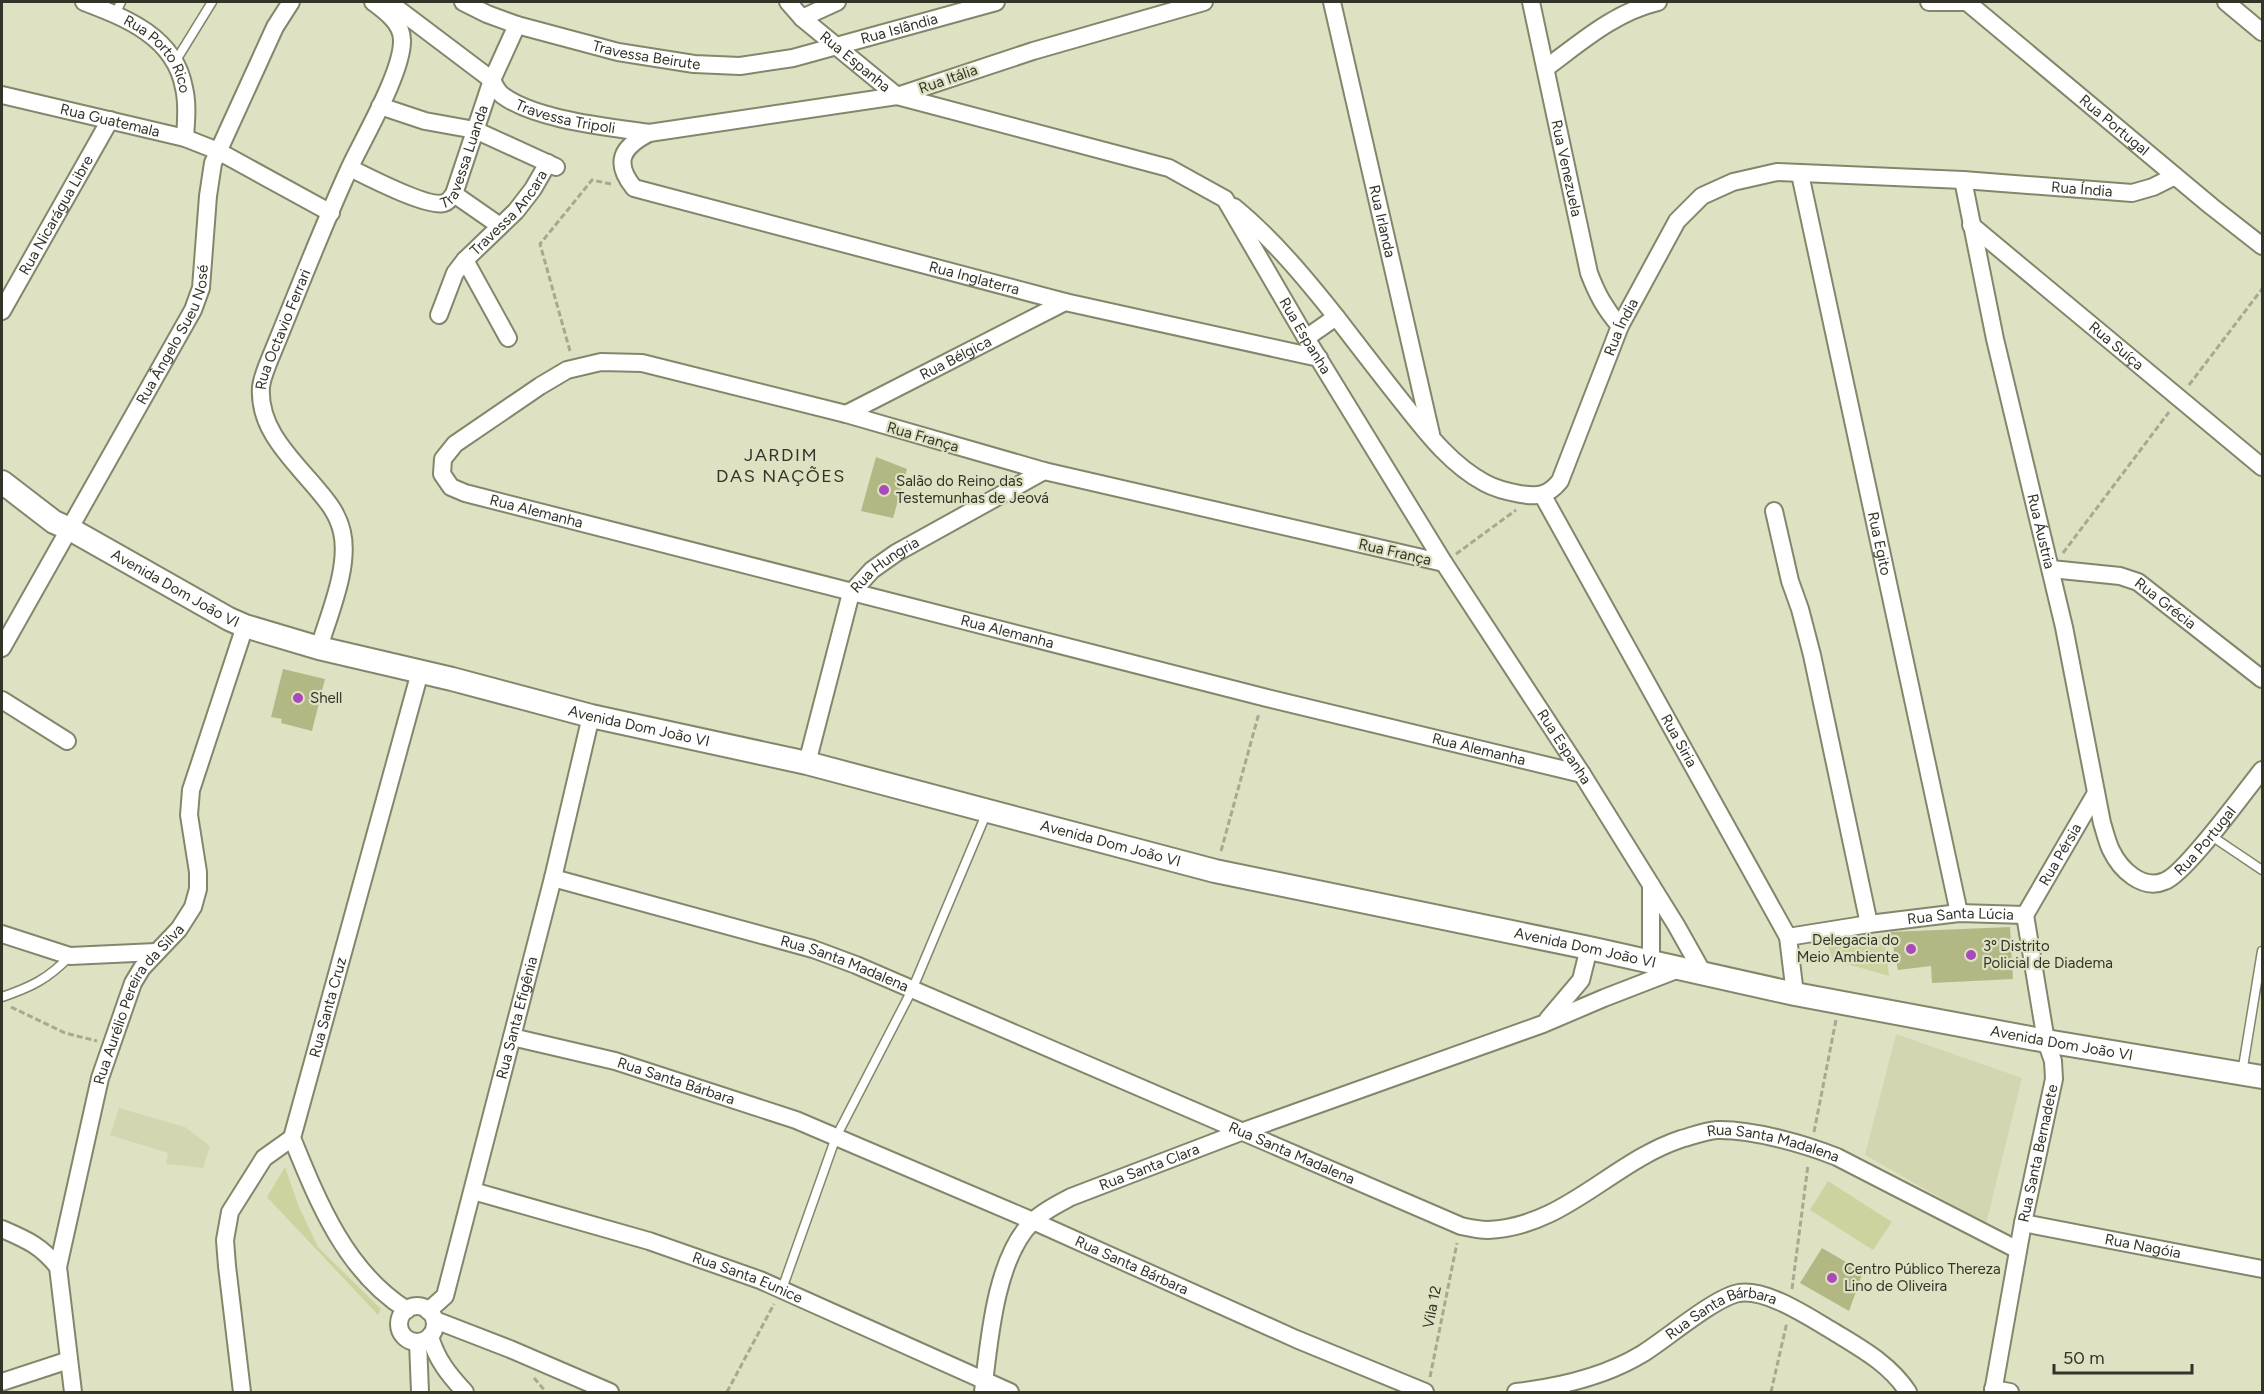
<svg xmlns="http://www.w3.org/2000/svg" width="2264" height="1394" font-family="Figtree,sans-serif">
<rect width="100%" height="100%" fill="#dfe1c3"/>
<!-- built -->
<path fill="#d3d6b1" d="M1896 1034 2022 1078 1986 1224 1865 1155Z
M119 1108 185 1127 210 1146 203 1168 166 1164 168 1153 110 1135Z"/>
<!-- green -->
<path fill="#ced29f" d="M1884 935 1889 976 1833 960 1827 944Z
M285 1167 299 1207 318 1247 381 1309 378 1315 267 1197Z
M1828 1181 1892 1222 1873 1250 1810 1210Z"/>
<!-- building -->
<path fill="#b3b783" d="M876 457 907 469 893 518 861 511Z
M283 669 325 679 312 731 281 723 282 719 271 717Z
M2010 927 2013 979 1932 983 1931 966 1898 970 1890 932Z
M1822 1248 1863 1272 1849 1311 1800 1283Z"/>
<g fill="none" stroke-linecap="round" stroke-linejoin="round">
<defs>
<path id="lane" d="M115 14 121 2
M175 62 212 2
M2210 835 2262 870
M2 997C31 987 48 979 70 956
M2242 1073 2262 951
M782 1289 836 1137 912 990 987 812"/>
<g id="street">
<path id="s1" d="M84 2C126 18 175 37 184 88 188 104 186 122 185 138"/>
<path id="s2" d="M463 2 487 14 517 25 618 52 694 64 740 66 793 58 996 2"/>
<path id="s3" d="M788 2 802 18 897 96 1169 168 1225 199 1306 338 1444 563 1582 774 1676 925 1703 973"/>
<path id="s4" d="M1204 2 1033 51 897 96 649 133C622 147 613 162 634 188L1065 302 1319 358"/>
<path id="s5" d="M1332 2 1431 434"/>
<path id="s6" d="M1531 2 1589 273C1597 294 1605 309 1620 326"/>
<path d="M1929 2H1967"/>
<path id="s7" d="M1967 2 2211 206 2262 246"/>
<path d="M2226 2 2262 32"/>
<path id="s8" d="M390 3 492 80C495 86 497 91 502 95 535 120 609 127 649 133"/>
<path d="M802 18 837 2"/>
<path d="M1546 68C1581 42 1615 12 1658 2"/>
<path id="s9" d="M2 95 185 138 218 151 331 213"/>
<path d="M380 106 425 121 475 130 556 167"/>
<path id="s10" d="M350 168C366 176 428 208 444 203 448 202 451 198 454 194L492 80 517 25"/>
<path id="s11" d="M1800 174 1959 913"/>
<path id="s12" d="M1963 180 1995 339 2064 627 2102 823C2105 832 2107 842 2111 850 2120 869 2142 891 2165 881 2186 873 2245 791 2262 770"/>
<path d="M454 194 500 226"/>
<path id="s13" d="M1234 207C1273 239 1306 279 1337 318 1360 348 1383 378 1407 408 1429 436 1453 466 1485 483 1496 489 1509 492 1520 494 1538 497 1548 496 1560 481L1620 326 1677 221 1702 196 1733 182 1777 172 1963 180 2132 193 2153 187 2175 176"/>
<path id="s14" d="M1971 225 2262 467"/>
<path d="M465 260 508 338"/>
<path id="s15" d="M2 311 110 120"/>
<path id="s16" d="M439 315 455 273 465 260 516 211 533 189 548 163"/>
<path d="M1306 338 1336 317"/>
<path id="s17" d="M846 414 1065 302"/>
<path id="s18" d="M1543 496 1788 937 1795 994"/>
<path d="M1774 511 1790 581 1800 609 1812 655 1869 924"/>
<path id="s19" d="M1444 563 1044 471 846 414 642 363 601 362 567 370 540 386 455 444 443 459 442 474 451 487 465 493 1263 697 1582 774"/>
<path id="s20" d="M2051 569 2120 576 2138 582 2262 679"/>
<path id="s21" d="M2 648 193 310 201 288 208 196 213 163 275 27 291 2"/>
<path id="s22" d="M319 648C329 614 350 567 342 532 338 514 328 502 317 489 292 459 258 429 261 387 262 378 266 369 269 361 296 296 321 230 350 167 364 137 403 71 402 40 402 23 385 11 373 2"/>
<path d="M2 700 67 741"/>
<path id="s23" d="M807 763 851 593 872 570 896 553 1044 471"/>
<path id="s24" d="M553 878 813 949 856 965 1461 1226C1470 1228 1479 1230 1488 1230 1564 1227 1612 1162 1681 1139 1692 1136 1705 1131 1717 1130 1752 1129 1804 1144 1837 1157L2018 1250"/>
<path d="M1651 885V963"/>
<path id="s25" d="M2025 915 2096 793"/>
<path d="M2 934 70 956 156 952"/>
<path id="s26" d="M1788 937 1869 924 1959 913 2025 915"/>
<path d="M1548 1019 1581 980 1589 948"/>
<path id="s27" d="M512 1037 615 1061 796 1120 1033 1221 1296 1339 1425 1392"/>
<path id="s28" d="M473 1191 649 1241 760 1280 1010 1392"/>
<path id="s29" d="M2023 1223 2262 1269"/>
<path d="M2 1229C27 1240 40 1245 58 1267"/>
<circle cx="417" cy="1324" r="18"/>
<path id="s30" d="M407 1310C346 1272 318 1202 292 1138L420 672"/>
<path id="s31" d="M428 1311 445 1296 553 878 591 716"/>
<path d="M435 1320 510 1349 610 1392"/>
<path d="M430 1336C436 1359 449 1375 465 1392"/>
<path d="M418 1342 420 1392"/>
<path d="M2 1382 69 1360"/>
<path d="M1993 1389 2010 1392"/>
<path id="s32" d="M73 1392 58 1267 100 1078 133 983 142 968 179 929 193 907 198 889V872L189 815 191 790 245 626"/>
<path d="M242 1392 227 1266 225 1240 230 1212 264 1158 292 1138"/>
<path id="s33" d="M983 1392C989 1342 995 1259 1032 1222 1043 1211 1058 1204 1071 1197L1241 1132 1543 1024 1604 998 1679 969"/>
<path id="s34" d="M1516 1392C1559 1387 1604 1377 1642 1354 1665 1340 1715 1297 1739 1293 1767 1289 1807 1316 1831 1330 1860 1348 1889 1363 1908 1392"/>
<path id="s35" d="M1993 1392 2023 1223 2054 1079 2053 1061 2046 1041 2025 915"/>
</g>
<g id="secondary">
<path id="s36" d="M2 482 54 522 70 529 229 619 245 626 319 648 452 679 591 716 807 763 1215 871 1589 948 1795 994 2046 1041 2262 1077"/>
</g>
</defs>
<!-- lane casing -->
<use href="#lane" stroke="#84866b" stroke-width="11"/>
<!-- street casing -->
<use href="#street" stroke="#84866b" stroke-width="20"/>
<!-- secondary casing -->
<use href="#secondary" stroke="#84866b" stroke-width="26"/>
<!-- path -->
<path stroke="#a7a991" stroke-width="3" stroke-dasharray="6 3" stroke-linecap="butt" d="M570 351 540 244 592 180 611 184
M2189 385 2262 289
M2063 553 2169 412
M1456 554 1516 510
M1221 851 1259 713
M11 1007 65 1033 97 1041
M1814 1132 1836 1020
M1792 1289 1808 1165
M1430 1377 1457 1243
M534 1378 546 1392
M727 1392 774 1304
M1771 1392 1787 1322"/>
<!-- lane -->
<use href="#lane" stroke="#fff" stroke-width="8"/>
<!-- street -->
<use href="#street" stroke="#fff" stroke-width="16"/>
<!-- secondary -->
<use href="#secondary" stroke="#fff" stroke-width="22"/>
</g>
<!-- markers -->
<g fill="#a74cb7" stroke="#dfe1c3" stroke-width="2">
<circle cx="884" cy="490" r="6"/>
<circle cx="298" cy="698" r="6"/>
<circle cx="1911" cy="949" r="6"/>
<circle cx="1971" cy="955" r="6"/>
<circle cx="1832" cy="1278" r="6"/>
</g>
<g text-anchor="middle" stroke-width="4.5" stroke-linejoin="round" paint-order="stroke">
<!-- street labels -->
<g font-size="15" fill="#333428" stroke="#dfe1c3">
<text dy="5" stroke="none"><textPath href="#s2" startOffset="450">Rua Islândia</textPath></text>
<text dy="5" stroke="none"><textPath href="#s2" startOffset="192">Travessa Beirute</textPath></text>
<text dy="5" stroke="none"><textPath href="#s1" startOffset="94">Rua Porto Rico</textPath></text>
<text dy="5" stroke="none"><textPath href="#s3" startOffset="90">Rua Espanha</textPath></text>
<text transform="translate(948 79) rotate(-19)" y="5">Rua Itália</text>
<text dy="5" stroke="none"><textPath href="#s8" startOffset="214">Travessa Tripoli</textPath></text>
<text dy="5" stroke="none"><textPath href="#s9" startOffset="111">Rua Guatemala</textPath></text>
<text dy="5" stroke="none"><textPath href="#s7" startOffset="192">Rua Portugal</textPath></text>
<text dy="5" stroke="none"><textPath href="#s10" startOffset="153">Travessa Luanda</textPath></text>
<text dy="5" stroke="none"><textPath href="#s6" startOffset="170">Rua Venezuela</textPath></text>
<text dy="5" stroke="none"><textPath href="#s13" startOffset="1162">Rua Índia</textPath></text>
<text dy="5" stroke="none"><textPath href="#s16" startOffset="126">Travessa Ancara</textPath></text>
<text dy="5" stroke="none"><textPath href="#s15" startOffset="110">Rua Nicarágua Libre</textPath></text>
<text dy="5" stroke="none"><textPath href="#s5" startOffset="225">Rua Irlanda</textPath></text>
<text dy="5" stroke="none"><textPath href="#s4" startOffset="994">Rua Inglaterra</textPath></text>
<text dy="5" stroke="none"><textPath href="#s13" startOffset="622">Rua Índia</textPath></text>
<text dy="5" stroke="none"><textPath href="#s22" startOffset="351">Rua Octavio Ferrari</textPath></text>
<text dy="5" stroke="none"><textPath href="#s21" startOffset="358">Rua Ângelo Sueu Nosé</textPath></text>
<text dy="5" stroke="none"><textPath href="#s3" startOffset="648">Rua Espanha</textPath></text>
<text dy="5" stroke="none"><textPath href="#s14" startOffset="189">Rua Suíça</textPath></text>
<text dy="5" stroke="none"><textPath href="#s17" startOffset="123">Rua Bélgica</textPath></text>
<text transform="translate(923 437) rotate(16)" y="5">Rua França</text>
<text dy="5" stroke="none"><textPath href="#s19" startOffset="1176">Rua Alemanha</textPath></text>
<text dy="5" stroke="none"><textPath href="#s12" startOffset="360">Rua Áustria</textPath></text>
<text dy="5" stroke="none"><textPath href="#s11" startOffset="378">Rua Egito</textPath></text>
<text transform="translate(1395 552) rotate(13)" y="5">Rua França</text>
<text dy="5" stroke="none"><textPath href="#s23" startOffset="220">Rua Hungria</textPath></text>
<text dy="5" stroke="none"><textPath href="#s36" startOffset="204">Avenida Dom João VI</textPath></text>
<text dy="5" stroke="none"><textPath href="#s20" startOffset="123">Rua Grécia</textPath></text>
<text dy="5" stroke="none"><textPath href="#s19" startOffset="1662">Rua Alemanha</textPath></text>
<text dy="5" stroke="none"><textPath href="#s36" startOffset="690">Avenida Dom João VI</textPath></text>
<text dy="5" stroke="none"><textPath href="#s18" startOffset="280">Rua Siria</textPath></text>
<text dy="5" stroke="none"><textPath href="#s3" startOffset="1134">Rua Espanha</textPath></text>
<text dy="5" stroke="none"><textPath href="#s19" startOffset="2148">Rua Alemanha</textPath></text>
<text dy="5" stroke="none"><textPath href="#s12" startOffset="812">Rua Portugal</textPath></text>
<text dy="5" stroke="none"><textPath href="#s36" startOffset="1176">Avenida Dom João VI</textPath></text>
<text dy="5" stroke="none"><textPath href="#s25" startOffset="70">Rua Pérsia</textPath></text>
<text dy="5" stroke="none"><textPath href="#s26" startOffset="174">Rua Santa Lúcia</textPath></text>
<text dy="5" stroke="none"><textPath href="#s36" startOffset="1662">Avenida Dom João VI</textPath></text>
<text dy="5" stroke="none"><textPath href="#s24" startOffset="304">Rua Santa Madalena</textPath></text>
<text dy="5" stroke="none"><textPath href="#s32" startOffset="404">Rua Aurélio Pereira da Silva</textPath></text>
<text dy="5" stroke="none"><textPath href="#s30" startOffset="346">Rua Santa Cruz</textPath></text>
<text dy="5" stroke="none"><textPath href="#s31" startOffset="310">Rua Santa Efigênia</textPath></text>
<text dy="5" stroke="none"><textPath href="#s36" startOffset="2148">Avenida Dom João VI</textPath></text>
<text dy="5" stroke="none"><textPath href="#s27" startOffset="170">Rua Santa Bárbara</textPath></text>
<text dy="5" stroke="none"><textPath href="#s24" startOffset="1312">Rua Santa Madalena</textPath></text>
<text dy="5" stroke="none"><textPath href="#s24" startOffset="790">Rua Santa Madalena</textPath></text>
<text dy="5" stroke="none"><textPath href="#s35" startOffset="243">Rua Santa Bernadete</textPath></text>
<text dy="5" stroke="none"><textPath href="#s33" startOffset="310">Rua Santa Clara</textPath></text>
<text dy="5" stroke="none"><textPath href="#s29" startOffset="122">Rua Nagóia</textPath></text>
<text dy="5" stroke="none"><textPath href="#s27" startOffset="662">Rua Santa Bárbara</textPath></text>
<text dy="5" stroke="none"><textPath href="#s28" startOffset="288">Rua Santa Eunice</textPath></text>
<text transform="translate(1432 1307) rotate(-79)" y="5">Vila 12</text>
<text dy="5" stroke="none"><textPath href="#s34" startOffset="225">Rua Santa Bárbara</textPath></text>
</g>
<!-- poi labels -->
<g font-size="15" fill="#333428" stroke="#dfe1c3" text-anchor="start">
<text x="896" y="486">Salão do Reino das<tspan x="896" dy="17">Testemunhas de Jeová</tspan></text>
<text x="310" y="703">Shell</text>
<text x="1899" y="945" text-anchor="end">Delegacia do<tspan x="1899" dy="17">Meio Ambiente</tspan></text>
<text x="1983" y="951">3º Distrito<tspan x="1983" dy="17">Policial de Diadema</tspan></text>
<text x="1844" y="1274">Centro Público Thereza<tspan x="1844" dy="17">Lino de Oliveira</tspan></text>
</g>
<!-- quarter labels -->
<g font-size="18" letter-spacing="1.5" fill="#333428" stroke="#dfe1c3">
<text x="781" y="461">JARDIM<tspan x="781" dy="21">DAS NAÇÕES</tspan></text>
</g>
</g>
<!-- border -->
<rect width="2264" height="1394" fill="none" stroke="#333428" stroke-width="6"/>
<!-- scale -->
<path d="M2054 1364v9h138v-9" fill="none" stroke="#333428" stroke-width="3"/>
<text x="2063" y="1364" font-size="18" fill="#333428" stroke="#dfe1c3" stroke-width="4.5" paint-order="stroke">50 m</text>
</svg>
